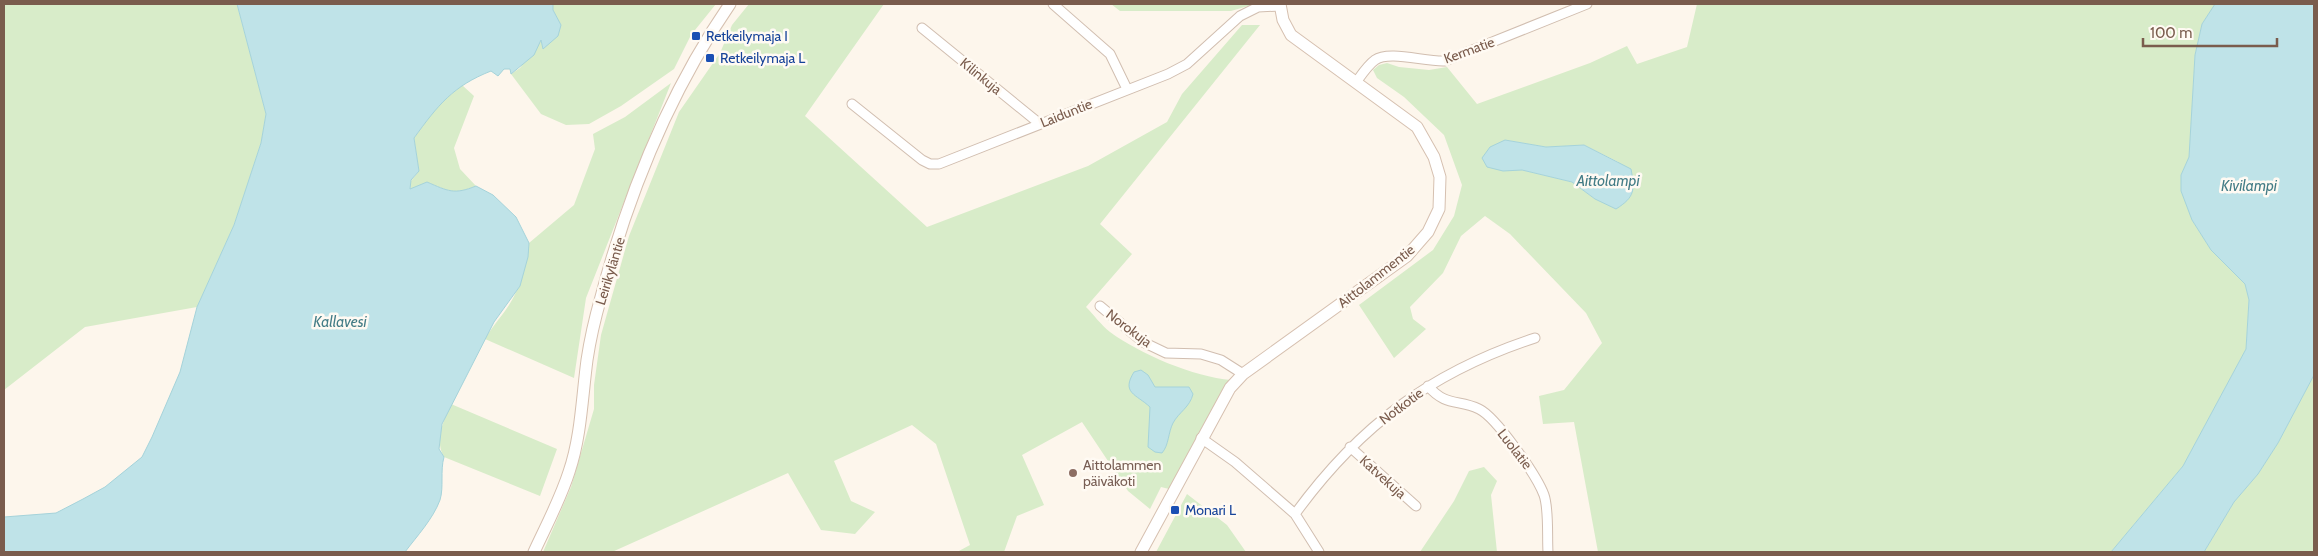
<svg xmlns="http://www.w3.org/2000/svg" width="2318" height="556" font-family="Cabin,sans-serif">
<rect width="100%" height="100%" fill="#fdf6ec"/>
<!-- green -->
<path fill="#d8ecc9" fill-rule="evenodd" d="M4 4H237L266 114 261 143 234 225 197 307 85 327 4 390Z
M553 4H716L691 35 674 69 621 106 589 124 566 125 541 114 511 74 520 68 541 40 543 49 561 25 553 10Z
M749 4H884L805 116 927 227 1088 166 1167 122 1182 94 1242 25H1260L1100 224 1132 254 1086 307C1094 315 1101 325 1110 332 1140 354 1194 377 1231 380L1169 489 1161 487 1150 509 1128 491 1082 422 1022 455 1044 505 1017 516 1004 552H957L970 545 936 444 912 425 834 461 851 501 875 512 855 534 821 530 788 473 612 552H543L571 487 594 409V385L601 335 629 236 679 112 720 53 732 25Z
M1111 4H1255L1231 11H1120Z
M1697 4H2215L2202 24 2195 55 2189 157 2181 175 2192 220 2211 250 2245 284 2249 300 2246 349 2183 466 2111 552H1598L1574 422 1543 424 1539 396 1564 390 1602 343 1586 313 1510 234 1485 216 1461 236 1443 273 1410 307 1413 319 1426 329 1394 358 1359 305 1433 250 1454 216 1462 185 1444 135 1404 97 1377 78 1373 70 1379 65 1387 63 1399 67 1429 70 1447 67 1477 104 1590 63 1627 46 1637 64 1687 47ZM1505 140 1546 147 1584 145 1618 162 1595 199 1572 182 1522 170Z
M671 83 586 298 574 378 485 339C493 325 505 313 512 300 521 284 527 262 529 243L574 205 595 149 593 134 625 117Z
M462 85 474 96 454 148 460 169 476 186C454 195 448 191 427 182L410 190 411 181 419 171 414 138 437 106Z
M2314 375V552H2204L2234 502 2258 474 2278 443Z
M451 404 557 449 540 496 444 457C434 440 444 420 451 404Z
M1484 467 1497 481 1491 495 1497 552H1420L1454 501 1469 471Z
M1187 494 1227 525 1246 552H1156Z"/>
<!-- water -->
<path fill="#bfe3e8" stroke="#a5d3da" d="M237 4H553V10L561 25 558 36 543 49 541 40 534 55 511 74 510 69H504L498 76 491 71C453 86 438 105 414 138L419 171 411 180 410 189 427 182C448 191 454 195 476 186L493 195 516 217 529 243 528 257 520 286 494 322 442 424 439 449 444 457C440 471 444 487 440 500 433 519 417 536 405 552H4V517L56 513 83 499 105 487 142 457 152 437 180 372 197 307 234 225 261 143 266 114Z
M2215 4H2314V375L2278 443 2258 474 2234 502 2204 552H2111L2183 466 2246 349 2249 300 2245 284 2211 250 2192 220 2181 191V175L2189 157 2195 55 2202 24Z
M1505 140 1546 147 1584 145 1631 169C1635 190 1635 197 1616 209L1595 199 1572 182 1522 170 1503 171 1487 167 1482 158 1490 147Z
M1141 370 1148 375 1155 387H1189L1193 394C1190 407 1179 412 1173 423 1168 433 1169 445 1162 453L1155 452 1148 447 1150 407C1136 394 1121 393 1134 372Z"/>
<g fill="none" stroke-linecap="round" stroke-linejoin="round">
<defs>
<path id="street" d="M1053 4 1110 54 1127 89
M922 28 1040 124
M1357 81C1362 74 1368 65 1375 60 1389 50 1425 62 1445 61L1587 4
M852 104 922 160 930 164H939L1168 74 1187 64 1240 16 1258 7 1280 6
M1100 306 1143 342 1166 353 1201 354 1221 360 1243 374
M1428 386C1446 407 1458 399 1479 409 1496 417 1537 476 1544 495 1549 509 1547 536 1548 552
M1201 438 1235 462 1295 514 1319 552
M1350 447 1416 506
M1295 514C1359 426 1431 372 1535 338"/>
<path id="secondary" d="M534 552C546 526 560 500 569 472 581 437 582 398 587 360 590 340 595 318 601 297 628 195 670 91 730 4
M1141 552 1230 388 1243 374 1407 256 1428 232 1439 209 1440 177 1434 157 1417 127 1291 35 1283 20 1280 4"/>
</defs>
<!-- street casing -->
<use href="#street" stroke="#d1beb0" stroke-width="11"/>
<!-- secondary casing -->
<use href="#secondary" stroke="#d6c0b0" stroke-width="13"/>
<!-- street -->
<use href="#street" stroke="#fff" stroke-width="9"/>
<!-- secondary -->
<use href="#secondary" stroke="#fff" stroke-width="11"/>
</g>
<!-- markers -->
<g fill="#1a4fb4" stroke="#fffaf3" stroke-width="2">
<rect x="691" y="31" width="10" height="10" rx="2.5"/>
<rect x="705" y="53" width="10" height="10" rx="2.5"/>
<rect x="1170" y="505" width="10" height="10" rx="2.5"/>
</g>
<circle fill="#8d6e63" stroke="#fffaf3" stroke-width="2" cx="1073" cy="473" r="5"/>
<g text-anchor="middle" stroke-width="5" stroke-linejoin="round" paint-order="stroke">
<!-- transit labels -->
<g font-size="14" fill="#164399" stroke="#fffaf3" text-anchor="start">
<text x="706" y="41">Retkeilymaja I</text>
<text x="720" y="63">Retkeilymaja L</text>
<text x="1185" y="515">Monari L</text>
</g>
<!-- street labels -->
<g font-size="14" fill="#7a5c4d" stroke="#fffaf3">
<text transform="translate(1469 50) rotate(-20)" y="5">Kermatie</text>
<text transform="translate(981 76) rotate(39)" y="5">Kilinkuja</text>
<text transform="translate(1066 113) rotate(-22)" y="5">Laiduntie</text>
<text transform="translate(610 271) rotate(-73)" y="5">Leirikyläntie</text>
<text transform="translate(1376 276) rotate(-38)" y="5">Aittolammentie</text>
<text transform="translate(1129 328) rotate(37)" y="5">Norokuja</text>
<text transform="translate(1401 406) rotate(-37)" y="5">Notkotie</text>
<text transform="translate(1515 449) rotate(52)" y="5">Luolatie</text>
<text transform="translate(1383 477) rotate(42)" y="5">Katvekuja</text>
</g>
<!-- education labels -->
<g font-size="14" fill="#785e54" stroke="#fffaf3" text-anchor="start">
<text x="1083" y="470">Aittolammen<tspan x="1083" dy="16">päiväkoti</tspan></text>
</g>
<!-- water labels -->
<g font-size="15" font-style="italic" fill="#437c86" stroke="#fffaf3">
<text x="1608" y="186">Aittolampi</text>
<text x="2249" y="191">Kivilampi</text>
<text x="340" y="327">Kallavesi</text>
</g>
</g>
<!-- border -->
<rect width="2318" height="556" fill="none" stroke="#7a5c4d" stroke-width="10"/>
<!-- scale -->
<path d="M2143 38v8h134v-8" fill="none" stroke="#7a5c4d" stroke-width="2.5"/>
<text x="2150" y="38" font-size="15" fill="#7a5c4d" stroke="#fffaf3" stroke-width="4" paint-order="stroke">100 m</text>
</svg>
